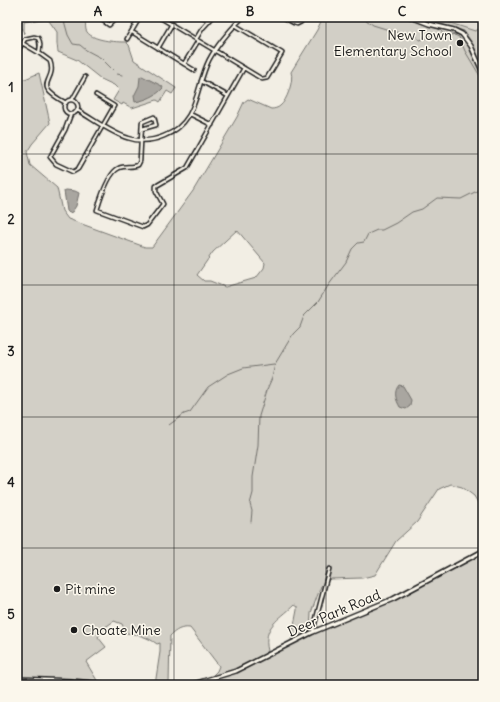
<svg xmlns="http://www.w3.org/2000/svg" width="500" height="702" font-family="Delius,sans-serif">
<rect width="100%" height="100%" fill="#f2eee4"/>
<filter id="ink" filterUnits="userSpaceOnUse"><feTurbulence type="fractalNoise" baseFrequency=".025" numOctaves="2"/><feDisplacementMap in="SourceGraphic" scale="8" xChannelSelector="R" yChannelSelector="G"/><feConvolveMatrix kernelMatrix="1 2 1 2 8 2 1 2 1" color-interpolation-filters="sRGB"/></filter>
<g filter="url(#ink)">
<!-- built -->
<path fill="#e2ded5" d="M414 17H483V29L463 55 435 32Z"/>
<!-- green -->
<path fill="#d2cfc6" stroke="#777671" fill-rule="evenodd" d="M17 17H85C86 21 85 26 86 30 90 41 117 42 126 42L129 45 134 60 176 88 172 94 167 91 160 102 157 100 132 108 123 103 122 105 113 100 119 90 114 85 101 79 77 60 58 52 57 44V32L47 18 24 22V34L22 28 17 25Z
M323 17H372L373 18V17H403L439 29 444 34 450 36 458 34 465 40 469 47 472 43 464 31 416 17H445L444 19 447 22 475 31 483 27V508H481L474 496 462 487 450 484 439 489 417 522 396 541 375 575 362 578 330 579 321 586 311 613 310 631 307 633 306 637 395 600 483 552V685H181L191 684 224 674 223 673 211 677 217 671 219 666 190 628C181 627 176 630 170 636L169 685H155L160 652V643L157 644C148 637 137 634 126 633L122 624 114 621 104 628 98 637 106 647 86 662 98 682 147 685H17V78L25 79 39 73 50 123 32 144 27 152 30 165 57 188 62 211 68 219 145 247H152L193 191 237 117 244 102 248 99 271 109C274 109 278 108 280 106 287 101 294 80 291 72L317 30ZM237 230 265 263 264 268 256 278 225 287 210 281H204L197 275 213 252ZM294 605 297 607V610L291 641 258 659 268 651C262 626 279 620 294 605Z"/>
<!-- water -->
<path fill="#a9a6a0" stroke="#716f6b" d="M142 76 162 86 163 88C156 96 146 100 135 102L134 96 139 86 140 77Z
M66 190 75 191 79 193 76 206 72 212 69 213 67 211 64 191Z
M399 385 403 386 411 400 410 406 406 409 400 407C396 400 393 392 399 385Z"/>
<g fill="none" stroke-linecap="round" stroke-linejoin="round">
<!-- stream -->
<path stroke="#716f6b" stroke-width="1" d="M63 17 68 35 73 44 80 45 86 50 101 58 117 74 122 75
M362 17 373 25 402 34 409 35 416 34 418 39 420 40 443 33 452 34 459 37 465 51 480 76 483 103
M169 425 184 414 190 412 208 387 228 374 243 368 274 364
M251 522 252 511 250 504 253 493V477L258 445 259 416 268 387 272 378 275 364 293 334 300 327 304 316 318 302 328 286 346 262 352 249 358 243 364 242 368 234 377 230H382L396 223 412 212 422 209 437 198 461 199 483 188"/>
<defs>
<path id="minor" d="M98 17 109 25 113 21 111 17
M159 17 262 79 267 78 282 53 235 25
M202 17 209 21
M283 17 294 23 297 24 301 22 303 17
M132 32 194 70
M127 39 140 17
M196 39 202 29 213 17
M22 43 39 53 50 61C58 83 29 83 66 103
M158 48 172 24
M17 52 25 39 34 37 38 38C41 43 40 47 39 53
M184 64 198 41
M201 81 228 96
M72 100 85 77
M64 107a7 7 0 1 1 14 0a7 7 0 1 1-14 0Z
M77 110C93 119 111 133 128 138 140 142 152 141 164 136 199 122 195 88 209 60 218 43 230 30 243 17
M71 114 65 130 50 157 56 164 73 172 78 169 114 106 96 95
M190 114 212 125
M142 129 156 125 154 117 142 122 140 161 138 165C132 168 125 165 119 168 109 172 100 200 97 210L143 227 147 225 163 204 156 191V186L187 168 244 68
M313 632 314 627 329 569"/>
<path id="tertiary" d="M411 17 429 24 454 30 462 34 471 46 483 73
M17 679 72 681 115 685
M190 685 236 671 313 632 393 599 483 551"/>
</defs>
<!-- minor casing -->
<use href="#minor" stroke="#1c1c1c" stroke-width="5.5"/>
<!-- tertiary casing -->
<use href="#tertiary" stroke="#1c1c1c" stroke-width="6"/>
<!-- minor -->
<use href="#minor" stroke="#fbf7ec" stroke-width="2.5"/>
<!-- tertiary -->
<use href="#tertiary" stroke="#fbf7ec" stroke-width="3"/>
</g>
</g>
<!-- grid -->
<path fill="none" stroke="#1c1c1c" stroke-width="1" stroke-opacity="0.55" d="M174 17V685M326 17V685M17 154H483M17 285H483M17 417H483M17 548H483"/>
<!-- markers -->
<g fill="#1c1c1c" stroke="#fbf7ec" stroke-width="1.5">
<circle cx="460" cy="43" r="4"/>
<circle cx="57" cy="589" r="4"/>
<circle cx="74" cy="630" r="4"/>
</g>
<g text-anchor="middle" stroke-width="3" stroke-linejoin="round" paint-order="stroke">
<!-- poi labels -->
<g font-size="14" fill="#1c1c1c" stroke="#fbf7ec" text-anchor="start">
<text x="452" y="40" text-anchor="end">New Town<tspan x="452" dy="16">Elementary School</tspan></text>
<text x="65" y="594">Pit mine</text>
<text x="82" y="635">Choate Mine</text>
</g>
<!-- street labels -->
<g font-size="14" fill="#1c1c1c" stroke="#fbf7ec">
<text transform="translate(334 613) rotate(-23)" y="5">Deer Park Road</text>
</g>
</g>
<!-- margin -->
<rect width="500" height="702" fill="none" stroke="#fbf7ec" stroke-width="44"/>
<rect x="22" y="22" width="456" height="658" fill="none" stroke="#1c1c1c" stroke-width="1.5"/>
<g font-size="13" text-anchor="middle" font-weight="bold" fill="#1c1c1c">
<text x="98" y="16">A</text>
<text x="250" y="16">B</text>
<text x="402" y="16">C</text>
<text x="11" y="92">1</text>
<text x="11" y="224">2</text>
<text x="11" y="356">3</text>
<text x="11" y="487">4</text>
<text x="11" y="619">5</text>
</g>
</svg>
